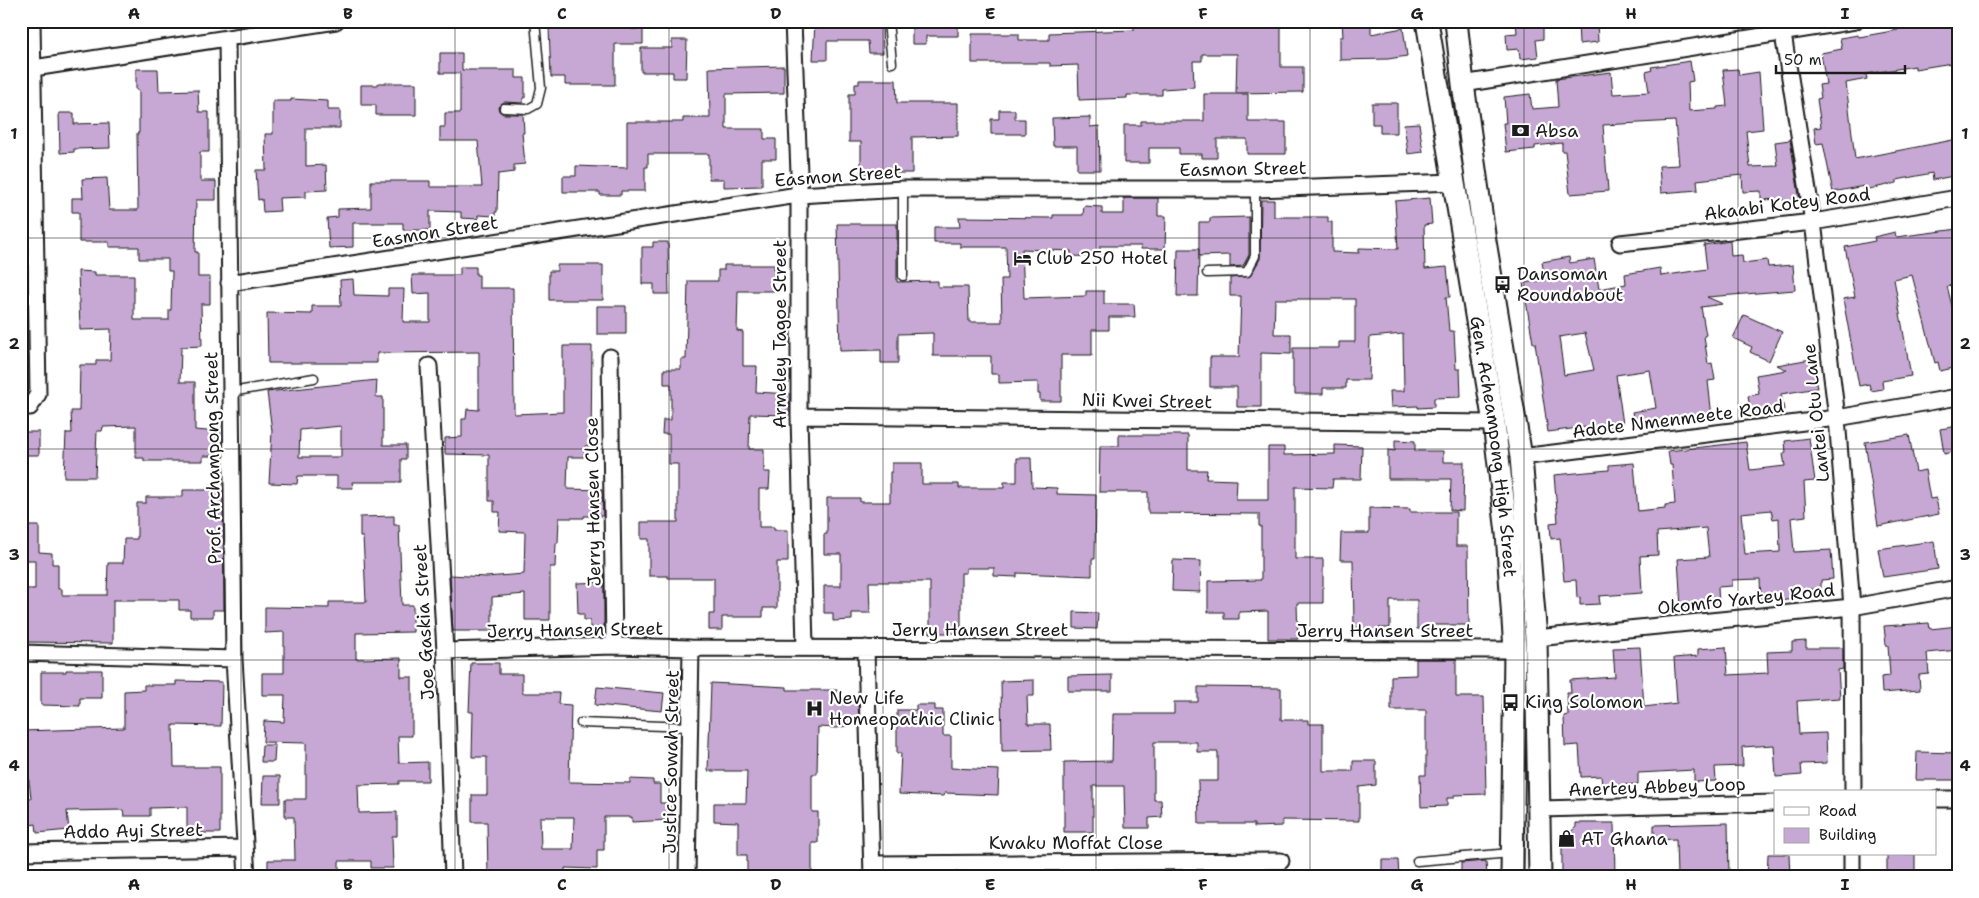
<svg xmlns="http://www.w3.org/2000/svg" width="1979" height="898" font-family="'Shantell Sans',sans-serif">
<rect width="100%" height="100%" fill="#fff"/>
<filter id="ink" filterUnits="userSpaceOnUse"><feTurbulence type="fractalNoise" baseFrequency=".02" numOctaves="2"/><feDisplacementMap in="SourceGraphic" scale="10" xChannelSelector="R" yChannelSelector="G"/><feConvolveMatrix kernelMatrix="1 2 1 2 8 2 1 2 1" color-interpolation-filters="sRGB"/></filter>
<g filter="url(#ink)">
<!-- building -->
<path fill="#c7a8d4" stroke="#1c1c1c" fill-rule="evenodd" d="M583 21H631V29H643V44H615V85H565V77H551L549 28H567L570 26V23Z
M815 21H882L883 53H869L868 41H827V60H813Z
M912 21H958V36H926V44H912Z
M1134 21 1274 22V27H1281V67H1303V92L1236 93 1237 54H1202V61H1193L1194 87 1162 89V95H1127V98L1079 100 1078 65 1050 66V63H972V34H1019V40H1049V33L1134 30Z
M1342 21H1371V34L1403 28 1407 56 1388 59 1340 60V37H1343Z
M1516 21H1543V39L1536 40 1538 57 1520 59 1519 49 1507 50 1506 34 1517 33Z
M1578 21H1597L1598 42 1579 44Z
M1918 22 1919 28 1958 24V62L1915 69V66L1866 74 1867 79 1846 83 1855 159 1958 139V175L1933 180 1932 173 1897 180V183L1864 190V186L1833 192 1823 143 1816 144 1814 128 1821 127 1817 99 1821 98 1819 85 1826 84 1821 53 1842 49 1840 38 1858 35 1859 37 1898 30 1896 25Z
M672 40H687L686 78H673V72H641V48H672Z
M440 53H462V70H516V78H525V98H523V103L504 102 498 107 499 111 503 114H523L524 133H522L525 164 514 165V172L498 174 497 212H495V216L478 215V219L461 218V212L430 211V230H403V223H353V247L329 248 327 218 338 217V209L371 208V181H430V187H482L478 141H440V127H445V113H460V73H440Z
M1690 61 1693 81 1688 82 1689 111 1717 109V107L1727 106 1723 70 1738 69 1739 75 1759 72 1763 129 1746 131 1750 167 1778 166 1775 142 1790 140 1800 201 1786 203V201H1783L1782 199 1761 200V191L1743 192 1742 175 1697 180 1698 190 1661 193 1659 166 1679 165 1675 121 1603 125 1608 191 1570 194 1565 151H1562V143L1535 146V149L1506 152 1503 123H1506L1504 97 1530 94 1532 109 1558 107 1556 79 1611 72 1613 94 1649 92 1646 72 1652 70 1651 67Z
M784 66V93L726 94V129H764V139H776V159H762V186L724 187V179H709V154H648V167H645V191H621V195H600V192H563V176H576V166L627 168V122H683V118H710L709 68Z
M136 69H158L159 91 198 90 199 112H209V152H200V181H216V200H196L195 252H198V277H210V304H201L202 346 181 347 180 382H195V430L220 432V456H203V461H144V458H136V426L103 427 102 431H97L95 477H64L66 433H72L71 411H79L80 365H96V360H110L111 329 80 330 78 271 95 272V275H134V320H169V310H171L172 271H168V259H139V247H109V242H79V212H72V198H83L82 179 107 178 109 210H138L137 133H139V90H136Z
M859 80H896L897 103H958V136L912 137V173H861V142H849V94H855V84H859Z
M378 83H416V115H376V105H361V85H378Z
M1204 94H1248V122H1286V154H1247V139H1217V158H1202V154H1179V148H1149V163H1124V125H1141V121H1204Z
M291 99 328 101V110H340V128H306V166L326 165 327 190 306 191V197L279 198 280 211 263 212 262 199 258 200 256 170H266L265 134H273V101H291Z
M1372 103H1397V133H1380V124H1372Z
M999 110H1015V119H1025V134H991V119H999Z
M59 113H74V124L109 123 110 148 74 149V152L60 153Z
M1090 117V127L1099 126 1100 170H1077V146H1053L1052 118Z
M1419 123 1423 152 1408 154 1404 124Z
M1124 198H1158V216H1166L1165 249H1141V246H1100V257L1071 256V251L1022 249 1024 298 1086 296V291H1104V304H1134L1135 317H1109V330H1092V355H1061V401H1040V394H1038V382L999 383V374H991V356H933V333L898 334V363H881V350L840 351 837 224H897V282L938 281V287H968L969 322H1002L1001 279H1007L1006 247H960V243H934V227H960L959 217 1053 218V215H1083L1084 206 1102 207V214H1124Z
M1430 198 1432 224 1424 225 1425 269 1447 267 1450 297H1446L1449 331H1454L1456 369H1460L1461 397 1434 398V407L1418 408V406L1391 407 1390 391H1404L1403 334 1370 337 1369 380H1346V388H1323V394H1295V388H1293V348H1339V342H1355V299H1275L1274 334H1291V354L1261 353V407H1237V387H1210V357H1239L1241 296H1230V278L1250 276 1260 259 1261 200H1274V217H1328V222H1332V252L1359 253V248L1398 249 1395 201Z
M1249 217V255L1243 266 1230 267V255L1199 256V222H1210V218Z
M1958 229V284L1947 286 1958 330V367L1940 371 1938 362 1935 363 1912 275 1894 279 1911 376 1882 381 1883 389 1871 391 1869 384 1859 386 1843 299 1855 297 1845 247 1875 241 1874 237 1895 232 1896 237Z
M1730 241 1731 256 1742 255 1743 263 1767 260 1768 267 1793 265 1795 290 1707 297 1723 304 1701 307 1706 335 1704 336 1708 364 1712 363 1715 380 1708 381 1712 417 1635 427 1632 412 1656 408 1650 370 1616 375 1623 424 1587 430 1586 427 1548 432 1535 343H1533L1523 283 1545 280 1542 262 1569 257 1570 263 1594 259 1599 289 1626 284 1625 274 1660 268 1661 276 1707 269 1704 245ZM1585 333 1594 370 1564 375 1559 337Z
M653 242H668L669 294H654V284H642V247H653Z
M1178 249H1199L1198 296H1177Z
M557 265H603V300H549V271H557Z
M724 265H774V291H738L737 331 743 332V366H757L756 392 790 394 789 415 750 414 749 449H764V472H770L769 489H759V527H774V530H788V562H777V608H763V617H722V630H709V614H714V578H668V576H649V539H641V522H678V464H669V434H662L663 420H671V384H664V369H681V359H686L688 281H718V270H724Z
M460 267H476V275H479V288H513L514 414 563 412V346H592L591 446H585L584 457H568L567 489 602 490 603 516H584V518H559L558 543H556L555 567H550V620H525V594L492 597V631H453L450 575 486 577 524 574 525 532 499 531 500 512H494V501H489V455L445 454V438L462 437V419H466L467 409 479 410V352L377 353V363H268L267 313 312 314V306H341L340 280 353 279 354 295 388 296V289H404L403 322H430V293L413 294 412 275H460Z
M597 306H626V334H597Z
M1744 315 1782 332 1769 361 1750 352 1752 347 1733 338Z
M1811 359 1817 388 1781 394 1784 410 1751 415 1748 396 1759 394 1756 375 1787 370 1777 365Z
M377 380 376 397H383V445H406V459H401V482H352L353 488H337V476H298L297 484 269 483 272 431 267 392ZM341 426V457H299L300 430Z
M1958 426V451L1944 454 1940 429Z
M21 432H39V455H21Z
M1119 435H1188V470H1207L1206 479 1237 480 1236 500H1268V447H1284V455L1335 454V445L1362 446 1361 479H1333L1332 488 1295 487V559H1323V603H1297L1298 639H1268V611L1239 612V619H1224V612H1208V581L1261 580V526H1259V514L1148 513V492H1099L1100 446H1119Z
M1909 435 1916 472 1925 470 1930 499 1936 498 1939 514 1878 526 1865 442Z
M1809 438 1815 481 1804 482 1806 516 1791 518 1794 552 1831 550 1833 579 1821 580V589L1794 590 1795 598 1761 602 1760 579 1732 580V586L1718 587 1719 606 1681 608 1678 559 1709 557 1706 528 1657 532 1658 555 1640 556 1642 593 1599 596 1600 604 1580 605V597L1577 598 1576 580 1564 581 1560 538 1551 539 1550 523 1558 522 1554 475 1609 470V465L1634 463 1638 511 1665 508V505L1675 504 1672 465H1670L1668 451 1746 442 1750 470 1785 466 1783 454 1786 453 1785 441ZM1771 510 1773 519 1779 518 1780 552 1745 554 1741 513Z
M1395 440 1415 441V451H1443V462H1464L1463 511 1450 510 1451 479H1388V450L1395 451Z
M1017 458H1031L1032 487 1057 488V494L1096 495 1095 559H1092V576L1017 573V577L994 576V568H966V573H961V633H930V582H869L870 613H852V620L833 621V613H824V586H841V554H824V534H827V498H860V502H890V472H892V463H922V484H959V488H1004V482H1017Z
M206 489H223L224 610H213V617H190V610H179V600H113V643L21 642V589H35V560H21V526H39V552L52 553V564H58V589H62V595H107L108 563H123L124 539H137V503H146V497H183V490H206Z
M1369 508 1410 509V512H1456V546H1468L1469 625H1432V629H1417V600H1390V628H1379V637H1363V632H1359V627H1354L1353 560H1340L1341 533H1369Z
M394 516V525H399L402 605H413V632L356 633V659L401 658V677H412V736H398L399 763 428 762V781H399V784L358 785 359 813 397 812V836H392L393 868H371V861H339V877H268V860H295L294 817H285V799H306V743L263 742 264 721 284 722 285 695H262V673H284V632L265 633V607L329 608V602H366L364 556 363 537H360V517Z
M1934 541 1938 569 1883 577 1878 549Z
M1173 560 1201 561 1200 592 1172 591Z
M604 582V628H590V620H584V614H578L577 583Z
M1074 612 1098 613 1097 629 1074 628Z
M1929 623 1930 629 1958 626V650L1927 653 1929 674 1919 675 1920 690 1882 693 1881 677 1890 676 1888 645H1886L1884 626Z
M1806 641V648H1843V669L1838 670 1840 698 1797 701 1799 734 1826 733 1827 763 1801 764 1802 775 1776 777 1774 745 1742 747 1743 766 1715 767 1716 781 1694 782V770L1658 772 1638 773V784L1602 786 1601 776 1581 777 1579 745 1565 746 1564 716 1568 715 1567 693H1571L1570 680 1615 677 1613 648 1640 647 1644 707 1677 703 1674 658 1698 656V649L1726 647 1728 675 1768 673 1767 652 1792 651V642Z
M1416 659H1456V697H1484L1486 794 1454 795V798H1447V806L1421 807 1420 775H1426V710H1391V676L1416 675Z
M471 663H499V674H522V693H559L558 704 571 705 569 782 630 783V779L653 780V784H660V803H670V820L632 822V817H604V850H597V869L565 868V877L488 876 487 822H472V795H487V757H472L473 712H469ZM540 817H574L573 849H541Z
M66 670H102V698H80V706L41 705V672H66Z
M1112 675V691H1068V676Z
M1034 680V696H1027L1028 724H1050L1051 750 1002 751 1001 681Z
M176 681 222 682 221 726 173 725 174 767H220V833H187V807L150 808V816H124L123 810 67 811 69 830 37 833 36 824 23 826 21 800 31 799 26 753H21V731L124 728V691L144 690V685H176Z
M711 683 787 687V690H837L838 702H858L859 723 837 728 818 727 817 774H812V812H818V843H812V877H747V855H738V822L714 821V803H746L747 771H708Z
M597 687 664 693 662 711 595 705Z
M1198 687 1281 688V720H1308V724H1323V771H1353V761H1376V785L1359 787V821L1282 820V826L1254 827V824H1199L1198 781H1218V752H1197V742H1154V800H1161L1162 817 1149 818V828H1125L1124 786H1093V832H1064V762L1112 761 1113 714H1174V702H1198Z
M916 705H935V710H943V736H951V768L999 770 998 795 945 793 944 796 899 794 901 753H897V710H916Z
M262 745H275L274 762H261Z
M1917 752 1958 753V780H1916Z
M263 776H280V803H262Z
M1576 823H1614L1615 877H1562V840L1576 827Z
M1728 823 1729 877H1677L1676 839 1654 840V825Z
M1768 854H1789L1790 877H1767Z
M1887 854H1915V877H1887Z
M1382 860H1398L1399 877H1382Z
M1486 861 1487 877H1461V863Z"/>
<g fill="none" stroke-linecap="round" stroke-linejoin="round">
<defs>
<path id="lane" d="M888 21 892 63
M504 108 528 109 537 104 541 88 535 21
M903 189V276
M1207 273 1247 272 1255 256V189
M231 392 314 378
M581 723 690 727
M1417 861 1511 853"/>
<path id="street" d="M793 21 799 173V416L805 647
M1783 34 1813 222 1837 418 1852 607 1853 792
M227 38 234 659 247 877
M21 70 336 21
M1463 84 1855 21
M1620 243 1813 222 1958 198
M229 283 798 195 903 189H1255L1455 182
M610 357 614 646
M429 366 445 651 453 877
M21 407H30L38 394 32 21
M799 416 1494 423
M1521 457 1837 418 1958 397
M1536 638 1852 607 1958 588
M866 648 872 877
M445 651 614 646 691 648 1515 650
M21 653 234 659
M1935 799H1958
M1540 809 1775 803
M21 852 245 848
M872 864 1281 861
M687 877 691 648
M1852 877V854"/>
<g id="secondary">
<path id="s1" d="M1427 21 1494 423 1507 533 1515 650 1512 877"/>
<path d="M1456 21 1463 84 1485 241 1521 457 1536 638 1540 877"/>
</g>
</defs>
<!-- lane casing -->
<use href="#lane" stroke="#1c1c1c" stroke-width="11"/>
<!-- street casing -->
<use href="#street" stroke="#1c1c1c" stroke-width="19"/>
<!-- secondary casing -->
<use href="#secondary" stroke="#1c1c1c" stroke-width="25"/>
<!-- lane -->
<use href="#lane" stroke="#fff" stroke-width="8"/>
<!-- street -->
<use href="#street" stroke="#fff" stroke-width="15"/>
<!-- secondary -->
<use href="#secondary" stroke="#fff" stroke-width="21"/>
</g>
</g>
<!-- grid -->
<path fill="none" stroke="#1c1c1c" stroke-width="1" stroke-opacity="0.55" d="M241 21V877M455 21V877M669 21V877M883 21V877M1096 21V877M1310 21V877M1524 21V877M1738 21V877M21 238H1958M21 449H1958M21 660H1958"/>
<!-- icons -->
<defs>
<symbol id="bank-bare" viewBox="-9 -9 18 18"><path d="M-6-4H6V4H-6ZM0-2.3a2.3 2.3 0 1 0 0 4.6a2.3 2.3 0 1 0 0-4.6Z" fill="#1c1c1c" stroke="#fff" stroke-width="2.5" paint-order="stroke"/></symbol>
<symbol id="hotel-bare" viewBox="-9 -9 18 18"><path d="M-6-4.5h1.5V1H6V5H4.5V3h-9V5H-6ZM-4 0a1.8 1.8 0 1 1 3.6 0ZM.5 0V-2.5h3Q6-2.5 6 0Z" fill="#1c1c1c" stroke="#fff" stroke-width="2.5" paint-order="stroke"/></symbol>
<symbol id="bus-bare" viewBox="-9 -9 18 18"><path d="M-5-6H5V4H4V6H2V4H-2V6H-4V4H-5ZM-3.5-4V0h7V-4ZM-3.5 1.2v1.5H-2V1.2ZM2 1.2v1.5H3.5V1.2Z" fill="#1c1c1c" stroke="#fff" stroke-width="2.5" paint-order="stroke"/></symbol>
<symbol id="hospital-bare" viewBox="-9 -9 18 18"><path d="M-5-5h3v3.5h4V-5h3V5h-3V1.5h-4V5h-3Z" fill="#1c1c1c" stroke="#fff" stroke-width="2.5" paint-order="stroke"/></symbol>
<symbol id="shop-bare" viewBox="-9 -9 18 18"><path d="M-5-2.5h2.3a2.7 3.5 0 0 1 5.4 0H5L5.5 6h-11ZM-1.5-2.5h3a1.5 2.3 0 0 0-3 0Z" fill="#1c1c1c" stroke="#fff" stroke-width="2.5" paint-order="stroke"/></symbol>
</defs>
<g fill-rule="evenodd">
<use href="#bank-bare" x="1508" y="118" width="25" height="25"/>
<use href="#hotel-bare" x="1010" y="246" width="25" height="25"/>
<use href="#bus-bare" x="1490" y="272" width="25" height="25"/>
<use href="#bus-bare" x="1498" y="690" width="25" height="25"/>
<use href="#hospital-bare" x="802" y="696" width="25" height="25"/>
<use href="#shop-bare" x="1554" y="826" width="25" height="25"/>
</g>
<g text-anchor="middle" stroke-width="4.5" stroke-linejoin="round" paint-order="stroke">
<!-- poi labels -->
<g font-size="18" fill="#1c1c1c" stroke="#fff" text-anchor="start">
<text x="1535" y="137">Absa</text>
<text x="1036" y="264">Club 250 Hotel</text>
<text x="1517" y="280">Dansoman<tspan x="1517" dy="21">Roundabout</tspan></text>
<text x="829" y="704">New Life<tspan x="829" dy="21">Homeopathic Clinic</tspan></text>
<text x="1525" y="708">King Solomon</text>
<text x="1581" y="845">AT Ghana</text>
</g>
<!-- street labels -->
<g font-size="18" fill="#1c1c1c" stroke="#fff">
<text transform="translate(1243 169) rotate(-1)" y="6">Easmon Street</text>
<text transform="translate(838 176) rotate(-4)" y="6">Easmon Street</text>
<text transform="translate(1787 204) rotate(-7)" y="6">Akaabi Kotey Road</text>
<text transform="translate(435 232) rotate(-9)" y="6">Easmon Street</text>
<text transform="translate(780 334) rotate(-90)" y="6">Armeley Tagoe Street</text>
<text transform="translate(1147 401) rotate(1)" y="6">Nii Kwei Street</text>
<text transform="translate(1816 413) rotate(-96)" y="6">Lantei Otu Lane</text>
<text transform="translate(1678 419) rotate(-7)" y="6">Adote Nmenmeete Road</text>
<text dy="6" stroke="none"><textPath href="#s1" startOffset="431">Gen. Acheampong High Street</textPath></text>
<text transform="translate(213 458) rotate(-91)" y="6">Prof. Archampong Street</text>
<text transform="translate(593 502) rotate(-91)" y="6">Jerry Hansen Close</text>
<text transform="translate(1746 599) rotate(-6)" y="6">Okomfo Yartey Road</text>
<text transform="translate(424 622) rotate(-93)" y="6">Joe Gaskia Street</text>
<text transform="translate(575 630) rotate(-1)" y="6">Jerry Hansen Street</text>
<text x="980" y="636">Jerry Hansen Street</text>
<text x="1385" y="637">Jerry Hansen Street</text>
<text transform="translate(671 762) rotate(-89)" y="6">Justice Sowah Street</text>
<text transform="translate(1657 787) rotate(-2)" y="6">Anertey Abbey Loop</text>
<text transform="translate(133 831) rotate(-1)" y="6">Addo Ayi Street</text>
<text x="1076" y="849">Kwaku Moffat Close</text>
</g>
</g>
<!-- margin -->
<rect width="1979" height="898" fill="none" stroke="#fff" stroke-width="55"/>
<!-- legend -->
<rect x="1774" y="790" width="162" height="65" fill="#ffffff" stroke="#a4a4a4"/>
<rect x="1784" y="807" width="25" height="8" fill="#ffffff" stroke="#a4a4a4"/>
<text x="1819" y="816" font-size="15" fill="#1c1c1c">Road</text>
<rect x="1784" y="828" width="25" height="15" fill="#c7a8d4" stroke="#a4a4a4"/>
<text x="1819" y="840" font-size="15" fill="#1c1c1c">Building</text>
<!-- scale -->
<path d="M1776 65v8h129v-8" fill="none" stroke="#1c1c1c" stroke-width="2.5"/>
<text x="1784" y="65" font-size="15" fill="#1c1c1c" stroke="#ffffff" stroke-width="4" paint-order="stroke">50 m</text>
<rect x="28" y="28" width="1924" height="842" fill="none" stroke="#1c1c1c" stroke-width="2"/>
<g font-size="16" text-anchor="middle" font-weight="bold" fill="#1c1c1c">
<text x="134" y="19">A</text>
<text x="348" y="19">B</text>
<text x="562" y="19">C</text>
<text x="776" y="19">D</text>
<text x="990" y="19">E</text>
<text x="1203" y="19">F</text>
<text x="1417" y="19">G</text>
<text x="1631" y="19">H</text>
<text x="1845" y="19">I</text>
<text x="14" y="139">1</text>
<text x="1965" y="139">1</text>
<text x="14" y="349">2</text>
<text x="1965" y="349">2</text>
<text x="14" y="560">3</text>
<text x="1965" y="560">3</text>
<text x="14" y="771">4</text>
<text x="1965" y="771">4</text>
<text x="134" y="890">A</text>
<text x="348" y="890">B</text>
<text x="562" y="890">C</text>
<text x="776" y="890">D</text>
<text x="990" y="890">E</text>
<text x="1203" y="890">F</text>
<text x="1417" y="890">G</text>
<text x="1631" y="890">H</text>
<text x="1845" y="890">I</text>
</g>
</svg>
